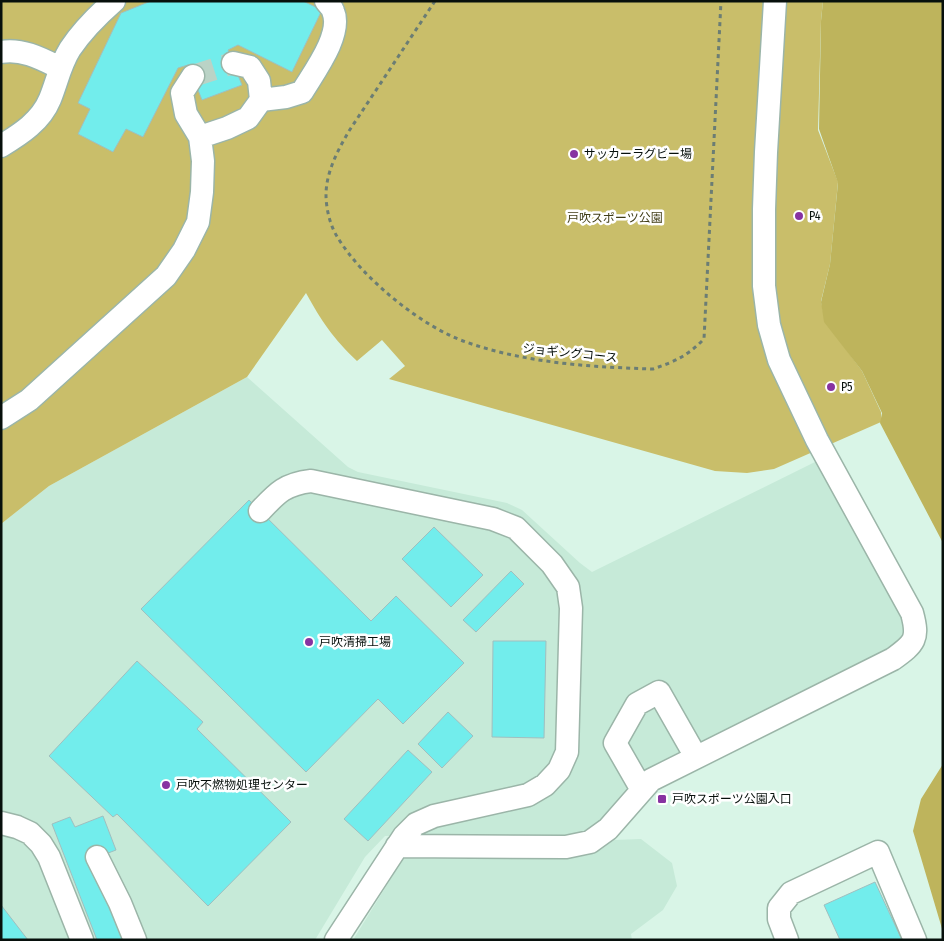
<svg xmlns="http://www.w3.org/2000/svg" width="944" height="941" font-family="'Fira Sans Condensed','Noto Sans JP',sans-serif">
<rect width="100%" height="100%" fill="#d9f5e7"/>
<!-- built -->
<path fill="#c6ead8" d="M247 377 348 467 358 472 507 503 522 510 580 563 592 572 817 461 899 602 905 632 899 643 646 774 601 825 572 839 436 835 385 836 365 857 315 940H1V524L49 486Z
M641 839 672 863 677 886 663 910 631 934 632 940H353L403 859H561L589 855 602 849 614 840Z"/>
<!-- green -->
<path fill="#c9be6a" d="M1 1H823L821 20 818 130 838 182 830 264 821 301 825 321 862 371 881 412V422L774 469 747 473 715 471 389 379 405 366 382 340 357 361C333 338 322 322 306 293L247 377 49 486 1 524Z"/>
<!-- forest -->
<path fill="#beb45c" d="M823 1H943V543L880 423 882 413 862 371 824 322 821 302 830 264 838 183 819 129 821 21Z
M943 764V932L913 831 921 799Z"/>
<!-- building -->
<path fill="#72edec" stroke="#a0bfbf" d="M151 1H303L322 10 292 72 238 45 228 50 242 85 202 100 188 65 178 68 143 137 126 129 113 152 78 134 90 109 78 103 121 13Z
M249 500 371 621 396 596 464 663 403 724 378 699 306 772 141 609Z
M434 527 483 575 451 607 402 559Z
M511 571 524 584 476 632 463 620Z
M493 641H546L544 738 492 737Z
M137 661 203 722 197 729 291 822 208 906 117 814 113 817 49 756Z
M448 712 473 736 442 768 418 744Z
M408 750 432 772 368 841 344 819Z
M103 816 116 850 90 860 131 940H97L52 824 70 817 75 827Z
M875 882 902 940H840L824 905Z
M1 905 28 940H1Z"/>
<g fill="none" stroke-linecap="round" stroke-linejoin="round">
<!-- minor-tunnel -->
<path stroke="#bad3c6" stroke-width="22" stroke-dasharray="22 11" stroke-linecap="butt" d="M193 76 233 63"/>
<defs>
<path id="minor" d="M1 52C22 48 42 59 60 68
M261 100 286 97 302 92C314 72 343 34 333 11 332 7 328 4 326 1
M200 137 227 128 248 118 261 100 259 81 250 67 233 63
M1 146C21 134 41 121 50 99 57 82 60 65 70 49 82 31 98 15 114 1
M1 418 29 400 166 276 184 250 198 222 202 192 203 161 200 137 186 114 182 93 193 76
M260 511C277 493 285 484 311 481L493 519 516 528 552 564 568 587 571 608 567 752 559 770 545 785 528 795 434 816 416 824 404 836 336 940
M642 790 615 743 637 704 659 692 696 757
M1 823 17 827 30 833 41 844 49 857 82 940
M397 846 566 847 590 842 608 829 651 780 893 659C915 643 919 639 912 613L817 440 779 360 769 325 764 286V209L766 152 775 1
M97 857 120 903 135 940
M787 940 779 919V908L791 893 878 852 915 940"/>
</defs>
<!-- minor casing -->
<use href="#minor" stroke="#9bb5a8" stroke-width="25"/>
<!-- path -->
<path stroke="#6b7d74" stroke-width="3" stroke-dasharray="4 4" stroke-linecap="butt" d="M435 1 349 131C338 150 326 172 326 195 326 208 330 226 338 238 362 278 422 327 466 342 525 363 590 367 653 369 676 361 687 356 704 339L721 1"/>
<!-- minor -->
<use href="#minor" stroke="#fff" stroke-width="22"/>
</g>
<!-- markers -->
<g fill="#8733a1" stroke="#fff" stroke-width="2">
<circle cx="574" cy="154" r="5"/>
<circle cx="799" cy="216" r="5"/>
<circle cx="831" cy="387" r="5"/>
<circle cx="309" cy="642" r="5"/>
<circle cx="166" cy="785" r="5"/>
<rect x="657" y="794" width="10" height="10" rx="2.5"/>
</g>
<g text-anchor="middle" stroke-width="5" stroke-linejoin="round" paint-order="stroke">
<!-- poi labels -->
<g font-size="12" fill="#07100c" stroke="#fff" text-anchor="start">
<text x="584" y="158">サッカーラグビー場</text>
<text x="809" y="220">P4</text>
<text x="841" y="391">P5</text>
<text x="319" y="646">戸吹清掃工場</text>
<text x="176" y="789">戸吹不燃物処理センター</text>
<text x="672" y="803">戸吹スポーツ公園入口</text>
</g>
<!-- park labels -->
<g font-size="12" fill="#413d17" stroke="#fff">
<text x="615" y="222">戸吹スポーツ公園</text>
</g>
<!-- street labels -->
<g font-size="12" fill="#07100c" stroke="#fff">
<text transform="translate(570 353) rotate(6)" y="4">ジョギングコース</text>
</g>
</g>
<!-- border -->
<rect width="944" height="941" fill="none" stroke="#07100c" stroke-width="5"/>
</svg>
